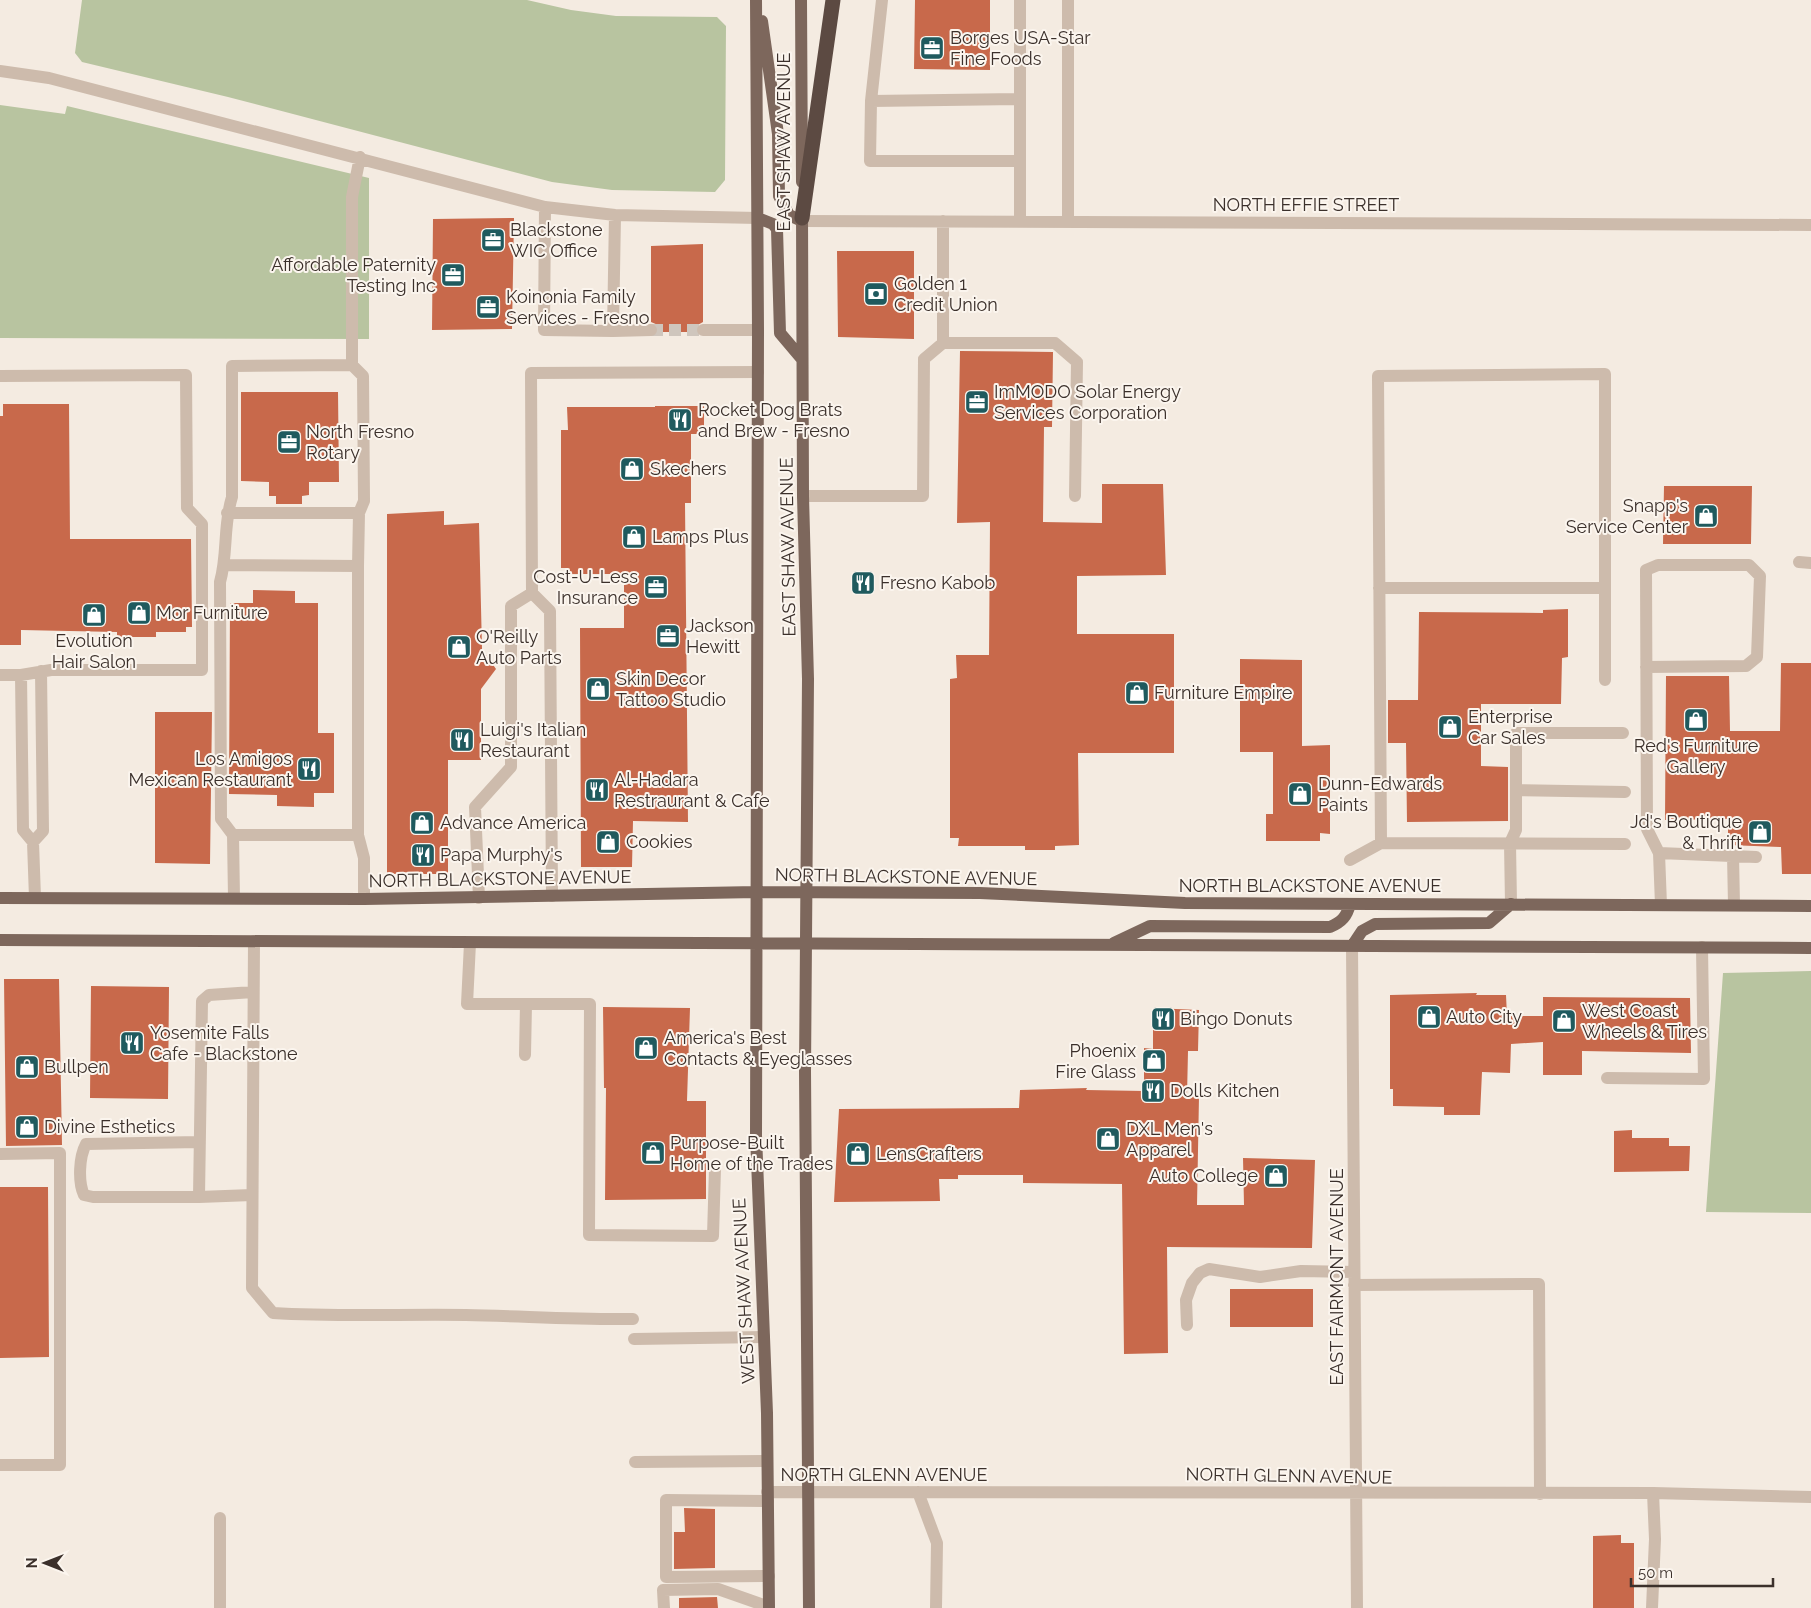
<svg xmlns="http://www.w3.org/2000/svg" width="1811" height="1608" font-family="Raleway,sans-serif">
<rect width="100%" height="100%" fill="#f4ebe1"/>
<!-- green -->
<path fill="#b8c4a0" d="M82 0H527L571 10 616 16 717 17 726 26 725 180 715 192 612 190 552 182 228 97 82 62 75 53Z
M0 105 65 114 67 106 369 178V339L0 338Z
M1811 971V1213L1706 1212 1723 973Z"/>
<!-- building -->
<path fill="#c8694b" d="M915 0H990V70L914 69Z
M514 218 512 329 432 330 433 219Z
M703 244V322L696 326 695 332H659L658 325 651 322V246Z
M837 251H914V339L838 337Z
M960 351 1053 352 1052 427H1044L1043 522 1102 523V484H1163L1166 575 1077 576V634H1174V753H1078L1079 845 1055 846V850H1025V846H958L959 838H950V679L957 678 956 655H989L990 522 957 523Z
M241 392H338L339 482H309V495L302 496V504H276V496H269V482L241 481Z
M3 404H69L70 539H191L192 627H186V632H156V637H117V632L21 630V645H0V416H3Z
M655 406H704V434H691V503H685L688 822 633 821 632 867H581L580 628H624V574H568V568H561V430H568L567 407H655Z
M1664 486H1752L1751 544H1663Z
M444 511V525L479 523 482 649 496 669 481 689V760H448V874H387V514Z
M253 590 295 591V603H318V733H334V793H314V807L277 806V795L229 794 230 603H253Z
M1568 609V657L1562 658 1561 704H1481V766L1508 767V821L1407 822 1406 743H1388V700H1418L1419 612 1543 613V610Z
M1240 659 1302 660V746L1330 745V834L1320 833V841H1266V814H1273V752H1240Z
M1781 663H1811V874H1782L1781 847 1728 845V819L1665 820 1666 676H1729L1730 731H1780Z
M155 712H212L210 864 155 863Z
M4 979H59L62 1145 6 1146Z
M91 986 169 987 168 1099 90 1098Z
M1477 993 1476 995H1506L1507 1016H1543V997L1690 998 1691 1053 1582 1051V1075H1543V1042L1511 1044 1510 1073 1482 1072 1480 1115H1444V1107L1393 1106V1089H1390V995Z
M603 1007 690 1008 687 1101H706V1199L605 1200 606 1088H604Z
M1153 1008 1199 1010 1198 1051H1188L1187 1096H1199L1197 1205H1244L1243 1158 1315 1160 1312 1248 1167 1247 1168 1353 1124 1354 1122 1184 1023 1183V1175H958V1179H939L940 1201 834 1202 839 1109 1019 1108 1020 1090 1087 1088 1086 1090 1144 1091V1048L1153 1049Z
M1632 1130V1138H1669V1146H1690L1689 1171 1614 1172V1131Z
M0 1187H48L49 1357 0 1358Z
M1230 1289H1313V1327H1230Z
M684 1508 715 1509V1568L674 1569V1532H685Z
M1621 1535V1543H1634V1608H1593V1536Z
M679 1598 717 1597 718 1608H679Z"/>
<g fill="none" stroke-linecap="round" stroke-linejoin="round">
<!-- minor-tunnel -->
<path stroke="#cfc6bd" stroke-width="12" stroke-dasharray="12 6" stroke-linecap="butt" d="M651 330H703"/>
<!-- minor -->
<path stroke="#cdbbac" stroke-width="12" d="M882 0 871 101 870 161H1020
M1068 0V221
M0 71 49 78 545 207 615 215 758 218
M871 101 1020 99
M545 207 544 330 613 331 615 215
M802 221 1811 225
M1020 222V0
M703 330H758
M613 331 651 330
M943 343H1055L1077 362 1075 496
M352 365V197L360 157
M0 376 186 375 187 508 202 524V670H51L21 675H0
M803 496H923L924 359 943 343V221
M227 513H359
M1799 562 1811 563
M224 565 358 566
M1379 588H1605
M1646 667 1746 666 1757 657 1760 576 1749 565H1658L1646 570 1647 829 1659 853 1661 905
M21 675 23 830 33 842 35 898
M1516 790 1625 792
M233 835H358
M33 842 43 831 41 671
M1381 843 1378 376 1605 374V680
M1659 853 1756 857
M1733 855 1734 905
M1350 860 1381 843 1625 844
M552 896 550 611 532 593 531 373 758 372
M234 898 233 835 221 819 220 582C228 554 223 525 232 497V366L352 365 363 376 364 501 359 513 358 566V835L364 858V899
M479 898 475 807 511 767V606L532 593
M1511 904 1510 843 1516 830V733H1623
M254 941 252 1288 273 1313C338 1317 402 1314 466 1315 522 1316 578 1320 633 1319
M470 943 467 1004H590L589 1235 713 1236 715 1168
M1352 946 1357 1608
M525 1055 526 1004
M1607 1078 1704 1079 1702 947
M0 1154 60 1153V1465H0
M252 1195 199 1197 202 1001 209 995 253 992
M199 1197H93L84 1195C78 1182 79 1157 86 1144L199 1142
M1354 1285 1539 1284 1540 1494
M1187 1325 1186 1300 1192 1283 1200 1273 1209 1269 1260 1277 1301 1271 1354 1272
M634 1339 764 1337
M635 1462 767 1461
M767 1492 1653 1493 1811 1497
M918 1492 937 1543 936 1608
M768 1501 666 1500V1577L769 1576
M220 1518V1608
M664 1608 663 1590 718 1589 769 1607
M1652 1608 1655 1539 1653 1493"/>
<!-- major -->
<path stroke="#7d675c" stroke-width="12" d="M756 0 758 330 756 1135 767 1413 769 1608
M801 0 802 182
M762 21 778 134 779 196 789 215 802 221
M802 210 803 496 808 679 805 1071 809 1608
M758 218 773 224 777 229 780 333 802 359
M0 898 364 899 757 892 980 893 1185 903 1811 906
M0 940 1811 948
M1114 943 1150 926 1330 927C1342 922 1347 916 1350 904
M1352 946 1362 931 1375 924 1489 923 1511 904"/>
<!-- highway -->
<path stroke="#5c4a42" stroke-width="15" d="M802 218 833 0"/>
</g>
<!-- icons -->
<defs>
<symbol id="office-square" viewBox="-11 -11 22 22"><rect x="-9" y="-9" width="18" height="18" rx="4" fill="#1f5a5e" stroke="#fbf5ee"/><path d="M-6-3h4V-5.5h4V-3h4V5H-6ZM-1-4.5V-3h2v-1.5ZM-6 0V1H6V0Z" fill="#fff"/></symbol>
<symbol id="bank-square" viewBox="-11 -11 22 22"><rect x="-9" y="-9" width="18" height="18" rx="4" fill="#1f5a5e" stroke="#fbf5ee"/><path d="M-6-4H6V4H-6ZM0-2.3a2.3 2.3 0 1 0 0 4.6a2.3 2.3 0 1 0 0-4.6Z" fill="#fff"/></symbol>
<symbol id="restaurant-square" viewBox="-11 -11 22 22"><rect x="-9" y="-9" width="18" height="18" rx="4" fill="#1f5a5e" stroke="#fbf5ee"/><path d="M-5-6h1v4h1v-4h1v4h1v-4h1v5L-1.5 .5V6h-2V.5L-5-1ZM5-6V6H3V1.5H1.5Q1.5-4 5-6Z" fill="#fff"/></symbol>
<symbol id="shop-square" viewBox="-11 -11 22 22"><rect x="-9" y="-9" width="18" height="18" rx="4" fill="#1f5a5e" stroke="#fbf5ee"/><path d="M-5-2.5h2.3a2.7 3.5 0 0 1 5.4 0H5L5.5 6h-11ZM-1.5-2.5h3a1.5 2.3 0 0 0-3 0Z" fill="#fff"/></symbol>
</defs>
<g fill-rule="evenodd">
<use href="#office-square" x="918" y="34" width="28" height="28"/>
<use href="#office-square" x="479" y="226" width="28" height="28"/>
<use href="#office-square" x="439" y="261" width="28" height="28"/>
<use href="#bank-square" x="862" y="280" width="28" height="28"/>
<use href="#office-square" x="474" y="293" width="28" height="28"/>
<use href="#office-square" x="963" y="388" width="28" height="28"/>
<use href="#restaurant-square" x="666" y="406" width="28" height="28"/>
<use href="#office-square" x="275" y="428" width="28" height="28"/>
<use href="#shop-square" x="618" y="455" width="28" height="28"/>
<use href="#shop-square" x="1692" y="502" width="28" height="28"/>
<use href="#shop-square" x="620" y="523" width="28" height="28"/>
<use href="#restaurant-square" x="849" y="569" width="28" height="28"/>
<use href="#office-square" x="642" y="573" width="28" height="28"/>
<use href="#shop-square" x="125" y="599" width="28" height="28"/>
<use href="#shop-square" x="80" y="601" width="28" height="28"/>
<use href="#office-square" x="654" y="622" width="28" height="28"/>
<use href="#shop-square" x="445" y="633" width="28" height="28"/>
<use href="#shop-square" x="584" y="675" width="28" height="28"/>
<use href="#shop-square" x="1123" y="679" width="28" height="28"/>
<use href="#shop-square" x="1682" y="706" width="28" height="28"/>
<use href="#shop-square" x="1436" y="713" width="28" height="28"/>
<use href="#restaurant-square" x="448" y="726" width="28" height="28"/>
<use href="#restaurant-square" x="295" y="755" width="28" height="28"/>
<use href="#restaurant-square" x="583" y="776" width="28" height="28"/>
<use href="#shop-square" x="1286" y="780" width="28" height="28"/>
<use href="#shop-square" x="408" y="809" width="28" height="28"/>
<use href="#shop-square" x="1746" y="818" width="28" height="28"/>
<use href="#shop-square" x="594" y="828" width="28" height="28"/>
<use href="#restaurant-square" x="409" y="841" width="28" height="28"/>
<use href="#shop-square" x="1415" y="1003" width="28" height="28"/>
<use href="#restaurant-square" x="1149" y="1005" width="28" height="28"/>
<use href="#shop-square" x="1550" y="1007" width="28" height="28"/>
<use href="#restaurant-square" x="118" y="1029" width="28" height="28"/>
<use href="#shop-square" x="632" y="1034" width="28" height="28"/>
<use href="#shop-square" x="1140" y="1047" width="28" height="28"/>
<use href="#shop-square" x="13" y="1053" width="28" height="28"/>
<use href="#restaurant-square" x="1139" y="1077" width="28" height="28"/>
<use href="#shop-square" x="13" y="1113" width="28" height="28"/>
<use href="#shop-square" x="1094" y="1125" width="28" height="28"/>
<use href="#shop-square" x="639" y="1139" width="28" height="28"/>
<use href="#shop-square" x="844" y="1140" width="28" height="28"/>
<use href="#shop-square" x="1262" y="1162" width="28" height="28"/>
</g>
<g text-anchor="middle" stroke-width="4" stroke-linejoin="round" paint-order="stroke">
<!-- poi labels -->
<g font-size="18" fill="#3b302b" stroke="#fbf5ee" text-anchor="start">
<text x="950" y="44">Borges USA-Star<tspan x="950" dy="21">Fine Foods</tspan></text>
<text x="510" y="236">Blackstone<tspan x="510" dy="21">WIC Office</tspan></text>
<text x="436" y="271" text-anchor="end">Affordable Paternity<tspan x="436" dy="21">Testing Inc</tspan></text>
<text x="894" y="290">Golden 1<tspan x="894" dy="21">Credit Union</tspan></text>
<text x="506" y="303">Koinonia Family<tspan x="506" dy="21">Services - Fresno</tspan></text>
<text x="994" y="398">ImMODO Solar Energy<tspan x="994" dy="21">Services Corporation</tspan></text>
<text x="698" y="416">Rocket Dog Brats<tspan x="698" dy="21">and Brew - Fresno</tspan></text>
<text x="306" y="438">North Fresno<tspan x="306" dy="21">Rotary</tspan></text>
<text x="650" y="475">Skechers</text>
<text x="1688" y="512" text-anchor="end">Snapp's<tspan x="1688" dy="21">Service Center</tspan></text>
<text x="652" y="543">Lamps Plus</text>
<text x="638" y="583" text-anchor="end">Cost-U-Less<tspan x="638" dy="21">Insurance</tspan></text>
<text x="880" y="589">Fresno Kabob</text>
<text x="156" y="619">Mor Furniture</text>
<text x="686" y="632">Jackson<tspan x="686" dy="21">Hewitt</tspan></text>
<text x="476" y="643">O'Reilly<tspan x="476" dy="21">Auto Parts</tspan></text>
<text x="94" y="647" text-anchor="middle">Evolution<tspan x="94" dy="21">Hair Salon</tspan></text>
<text x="616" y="685">Skin Decor<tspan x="616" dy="21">Tattoo Studio</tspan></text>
<text x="1154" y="699">Furniture Empire</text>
<text x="1468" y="723">Enterprise<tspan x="1468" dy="21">Car Sales</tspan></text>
<text x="480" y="736">Luigi's Italian<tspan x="480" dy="21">Restaurant</tspan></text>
<text x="1696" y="752" text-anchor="middle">Red's Furniture<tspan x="1696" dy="21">Gallery</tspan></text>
<text x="292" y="765" text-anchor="end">Los Amigos<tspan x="292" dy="21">Mexican Restaurant</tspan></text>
<text x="614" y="786">Al-Hadara<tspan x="614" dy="21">Restraurant &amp; Cafe</tspan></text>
<text x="1318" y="790">Dunn-Edwards<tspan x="1318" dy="21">Paints</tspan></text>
<text x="1742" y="828" text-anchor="end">Jd's Boutique<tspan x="1742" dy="21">&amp; Thrift</tspan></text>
<text x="440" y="829">Advance America</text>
<text x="626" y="848">Cookies</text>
<text x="440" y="861">Papa Murphy's</text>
<text x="1582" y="1017">West Coast<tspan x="1582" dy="21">Wheels &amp; Tires</tspan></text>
<text x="1446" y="1023">Auto City</text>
<text x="1180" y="1025">Bingo Donuts</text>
<text x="150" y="1039">Yosemite Falls<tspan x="150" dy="21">Cafe - Blackstone</tspan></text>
<text x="664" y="1044">America's Best<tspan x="664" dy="21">Contacts &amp; Eyeglasses</tspan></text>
<text x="1136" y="1057" text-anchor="end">Phoenix<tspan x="1136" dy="21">Fire Glass</tspan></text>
<text x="44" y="1073">Bullpen</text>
<text x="1170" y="1097">Dolls Kitchen</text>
<text x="44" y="1133">Divine Esthetics</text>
<text x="1126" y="1135">DXL Men's<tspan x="1126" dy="21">Apparel</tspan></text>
<text x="670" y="1149">Purpose-Built<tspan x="670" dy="21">Home of the Trades</tspan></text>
<text x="876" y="1160">LensCrafters</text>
<text x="1258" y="1182" text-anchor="end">Auto College</text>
</g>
<!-- street labels -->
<g font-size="18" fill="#3b302b" stroke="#fbf5ee">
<text transform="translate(784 142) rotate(-90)" y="6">EAST SHAW AVENUE</text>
<text x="1306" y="211">NORTH EFFIE STREET</text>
<text transform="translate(788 547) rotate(-91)" y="6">EAST SHAW AVENUE</text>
<text transform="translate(906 877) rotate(1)" y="6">NORTH BLACKSTONE AVENUE</text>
<text transform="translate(500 879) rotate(-1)" y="6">NORTH BLACKSTONE AVENUE</text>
<text x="1310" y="892">NORTH BLACKSTONE AVENUE</text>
<text transform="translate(1337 1277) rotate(-90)" y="6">EAST FAIRMONT AVENUE</text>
<text transform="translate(744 1291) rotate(-93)" y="6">WEST SHAW AVENUE</text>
<text x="884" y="1481">NORTH GLENN AVENUE</text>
<text transform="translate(1289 1476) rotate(1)" y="6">NORTH GLENN AVENUE</text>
</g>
</g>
<!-- north arrow -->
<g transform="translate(45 1563) rotate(270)" stroke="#fbf5ee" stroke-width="4" paint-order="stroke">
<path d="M0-4L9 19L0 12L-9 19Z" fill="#3b302b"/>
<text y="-8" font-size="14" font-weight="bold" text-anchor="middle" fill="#3b302b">N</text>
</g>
<!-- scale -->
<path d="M1631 1578v8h142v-8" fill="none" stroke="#3b302b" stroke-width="2.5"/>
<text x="1638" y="1578" font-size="15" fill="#3b302b" stroke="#fbf5ee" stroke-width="4" paint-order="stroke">50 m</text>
</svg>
